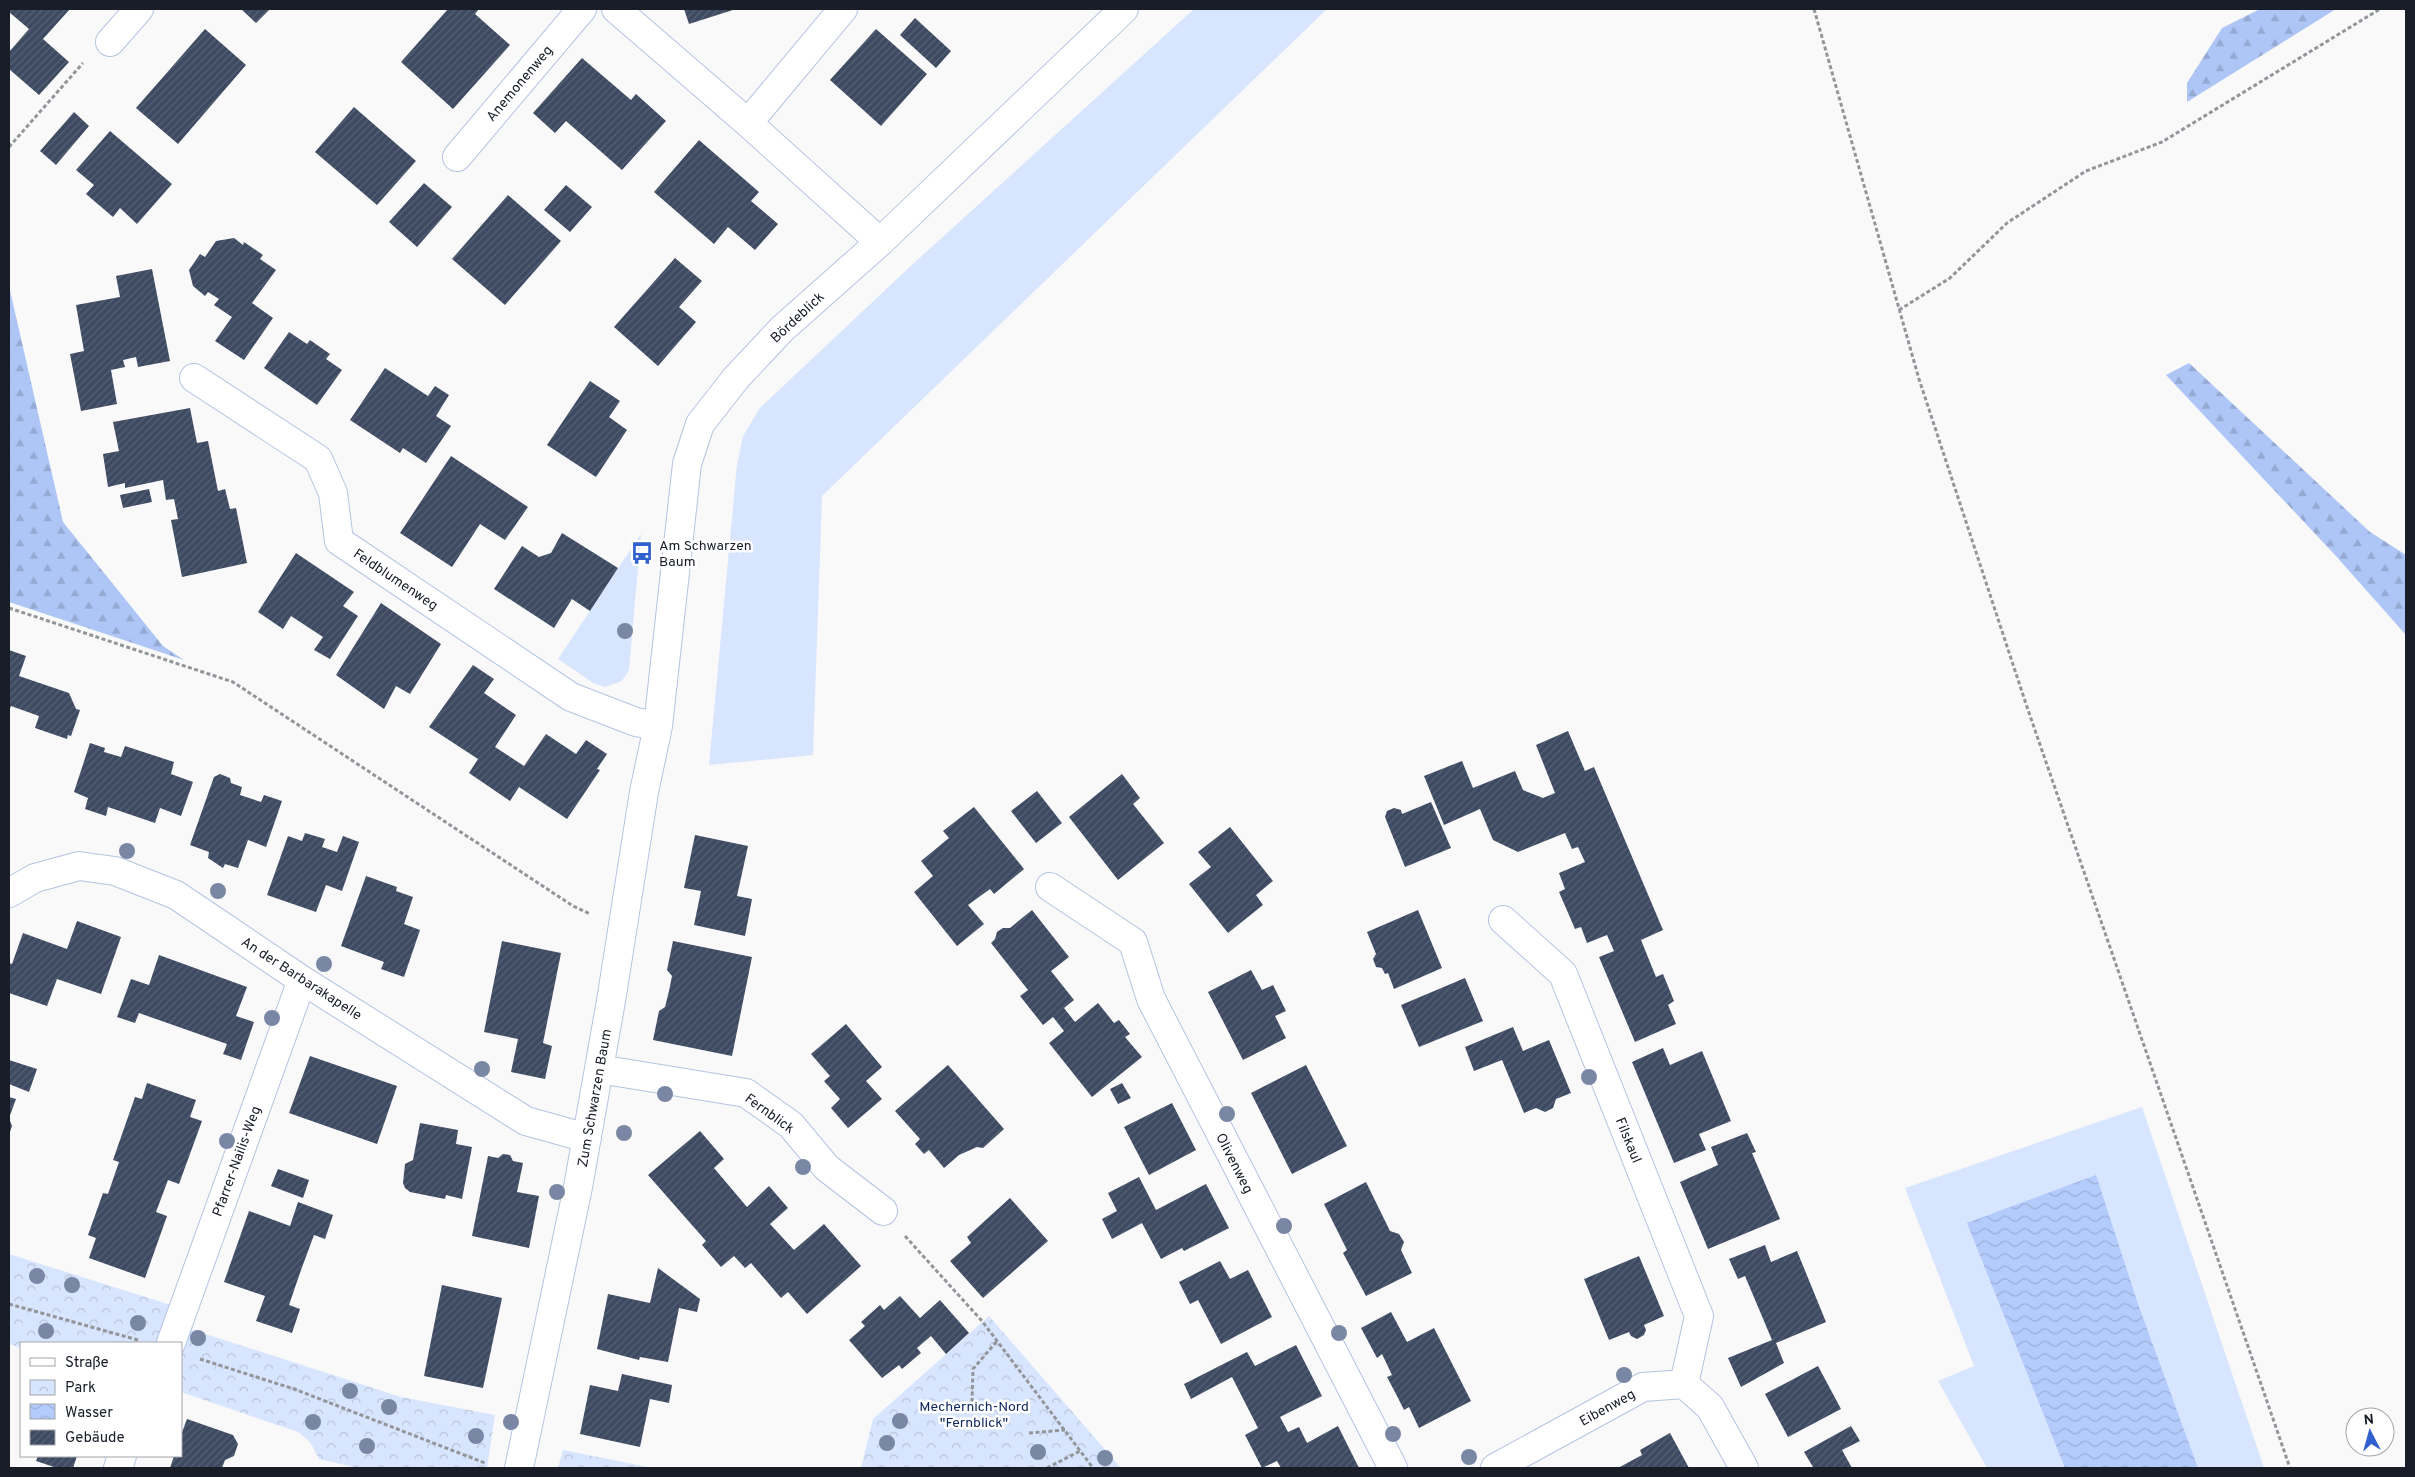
<svg xmlns="http://www.w3.org/2000/svg" width="2415" height="1477" font-family="Overpass,sans-serif">
<defs>
<pattern id="forest-firs" width="22" height="20" patternUnits="userSpaceOnUse" patternTransform="scale(1.25)"><rect width="22" height="20" fill="#aec6f6"/><path d="M5 1l3.5 6h-7zM16 11l3.5 6h-7z" fill="#95aad3"/></pattern>
<pattern id="park-crowns" width="20" height="18" patternUnits="userSpaceOnUse" patternTransform="scale(1.25)"><rect width="20" height="18" fill="#d8e5fe"/><path d="M2 6a3 3 0 1 1 6 0M12 15a3 3 0 1 1 6 0" fill="none" stroke="#b9c4da"/></pattern>
<pattern id="water-waves" width="16" height="10" patternUnits="userSpaceOnUse" patternTransform="scale(1.25)"><rect width="16" height="10" fill="#b4ccfc"/><path d="M0 5q4-4 8 0t8 0" fill="none" stroke="#9aafd8"/></pattern>
<pattern id="building-hatch" width="6" height="6" patternUnits="userSpaceOnUse" patternTransform="scale(1.25)"><rect width="6" height="6" fill="#3d4a62"/><path d="M-1 1l2-2M0 6l6-6M5 7l2-2" fill="none" stroke="#566174"/></pattern>
</defs>
<rect width="100%" height="100%" fill="#f9f9f9"/>
<!-- grass -->
<path fill="#d8e5fe" d="M1194 9H1327L822 496 813 755 709 765 737 464 743 436 760 408 914 263Z
M641 534 629 670 622 681 605 687 593 683 558 659Z
M2142 1107 2264 1468H1987L1938 1381 1974 1366 1905 1188Z"/>
<!-- forest -->
<path fill="url(#forest-firs)" d="M2260 9H2336L2187 102V83L2222 28Z
M9 286 63 522 163 646 184 660 9 602Z
M2189 363 2370 532 2406 555V635L2335 555 2166 375Z"/>
<!-- park -->
<path fill="url(#park-crowns)" d="M9 1254 174 1306 161 1343H21V1348L9 1344Z
M989 1316 1121 1468H861L873 1419Z
M187 1328 401 1397 495 1415 487 1468H358L319 1459 310 1442 298 1432 181 1392V1346Z
M563 1450 653 1468H558Z"/>
<!-- water -->
<path fill="url(#water-waves)" d="M2096 1175 2138 1304 2198 1468H2065L1967 1223Z"/>
<!-- building -->
<path fill="url(#building-hatch)" d="M9 9H70L43 39 69 62 39 95 9 69V52L29 29 9 12Z
M241 9H270L256 23Z
M448 9H479L475 14 510 45 453 109 401 62Z
M684 9H736L689 24Z
M915 18 951 51 936 68 900 35Z
M205 29 246 65 178 144 136 108Z
M876 29 927 74 881 126 830 80Z
M582 58 631 100 636 94 666 121 622 170 566 121 555 133 533 113Z
M354 107 416 161 377 205 315 152Z
M74 112 89 126 56 165 40 151Z
M110 131 172 184 137 224 120 208 113 217 86 194 94 185 76 170Z
M699 140 759 192 751 201 778 224 755 250 728 227 714 244 654 192Z
M424 183 452 207 417 247 389 222Z
M566 185 592 207 570 232 544 210Z
M508 195 561 241 505 305 452 259Z
M234 238 243 245 244 242 263 255 260 259 276 270 252 303 273 318 244 360 215 341 232 317 214 305 219 299 208 292 205 296 193 286 189 270 200 254 205 257 216 241Z
M675 258 702 281 679 307 696 322 658 366 614 327Z
M152 269 170 361 138 367 136 357 123 360 125 367 111 370 117 404 81 411 70 354 84 351 76 305 120 297 116 276Z
M289 332 307 344 310 340 330 354 326 359 342 370 317 405 264 368Z
M385 368 428 396 435 386 449 395 436 416 451 426 426 463 403 448 400 453 350 420Z
M590 381 620 401 609 417 627 430 596 477 547 445Z
M190 408 197 443 208 441 218 491 225 489 230 509 236 508 247 563 182 577 171 520 178 519 174 499 166 500 163 480 125 488V483L108 487 103 454 119 451 113 422Z
M451 456 528 507 505 540 480 524 452 567 400 533Z
M149 489 152 502 123 508 120 495Z
M562 533 618 568 590 611 572 599 554 628 494 589 522 546 539 557 551 553Z
M296 553 354 592 343 606 358 616 330 659 314 650 323 637 291 616 283 629 258 612Z
M381 603 441 644 410 694 396 686 384 709 336 675Z
M9 650 26 656 19 676 69 693 76 709 80 710 71 736 68 735 67 739 35 728 39 716 11 706 9 711Z
M473 665 494 679 484 693 516 715 495 747 524 766 546 734 576 754 586 740 607 754 597 769 600 770 567 819 519 787 510 801 469 773 478 759 429 727Z
M1568 731 1585 771 1594 767 1663 930 1641 940 1656 977 1663 974 1674 1001 1668 1005 1676 1024 1635 1042 1599 957 1614 951 1607 935 1587 943 1581 927 1575 929 1559 892 1565 889 1559 873 1585 862 1578 847 1572 849 1565 833 1518 852 1493 840 1480 809 1444 825 1424 776 1462 761 1473 788 1515 771 1523 790 1543 798 1555 793 1536 745Z
M90 743 105 748 104 752 121 757 125 746 174 762 171 774 193 782 181 816 160 808 155 823 108 807 106 816 85 809 88 798 74 792Z
M220 774 230 778 231 783 242 787 240 795 261 802 264 795 282 801 266 847 248 840 238 868 225 864 223 868 208 858 209 852 190 845 214 777Z
M1122 774 1140 798 1133 804 1164 843 1118 880 1069 817Z
M1037 791 1062 823 1036 843 1011 811Z
M1431 802 1451 848 1405 867 1385 817 1387 811 1394 808 1401 810 1402 814Z
M974 807 1024 869 994 894 990 889 968 905 984 924 957 946 914 892 933 876 921 861 949 838 943 831Z
M1230 827 1273 881 1256 895 1263 905 1228 933 1189 884 1211 867 1198 852Z
M305 833 325 839 322 847 337 852 343 836 359 842 342 891 326 885 316 912 267 895 288 836 302 841Z
M695 835 748 846 737 896 752 899 745 936 694 925 701 891 684 888Z
M366 876 397 887 396 891 413 897 404 924 420 930 404 977 381 969 384 962 341 946Z
M1032 910 1069 957 1051 971 1074 1000 1064 1008 1075 1022 1098 1003 1114 1023 1119 1020 1130 1034 1125 1037 1142 1057 1092 1097 1049 1043 1064 1031 1053 1017 1043 1025 1020 996 1028 990 991 943 995 939 997 932 1003 928H1010Z
M1418 910 1442 968 1394 989 1388 973 1385 974 1382 968 1376 967 1373 959 1376 954 1367 932Z
M77 921 121 937 101 994 57 979 47 1006 9 993V963L12 964 23 933 67 949Z
M502 941 561 953 543 1043 552 1046 545 1079 511 1072 518 1039 484 1032Z
M673 941 752 957 732 1056 653 1040 659 1011 665 1007 669 991 672 976 667 970Z
M159 955 247 987 236 1016 254 1022 241 1060 223 1054 227 1044 139 1013 135 1023 117 1017 131 979 149 985Z
M1251 970 1262 990 1273 985 1286 1011 1275 1016 1286 1038 1243 1060 1208 992Z
M1465 978 1483 1021 1419 1047 1401 1005Z
M846 1024 882 1067 866 1081 882 1099 848 1128 831 1108 840 1099 824 1081 830 1076 811 1054Z
M1513 1027 1523 1051 1549 1040 1571 1093 1556 1099 1553 1108 1545 1112 1536 1108 1524 1113 1502 1060 1474 1071 1465 1047Z
M1663 1048 1670 1065 1702 1051 1731 1121 1699 1134 1706 1150 1674 1163 1632 1062Z
M310 1056 397 1086 377 1144 289 1113Z
M9 1060 37 1069 29 1092 9 1084Z
M948 1065 1004 1129 983 1148 977 1147 959 1155 944 1168 929 1150 924 1154 915 1144 920 1139 895 1111Z
M1306 1065 1347 1146 1292 1174 1251 1093Z
M147 1083 196 1100 190 1117 202 1121 179 1184 168 1180 156 1212 167 1216 145 1278 89 1258 96 1238 88 1235 103 1193 108 1194 119 1162 113 1160 135 1097 142 1099Z
M1122 1083 1131 1098 1118 1104 1110 1089Z
M9 1097 16 1099 9 1118 12 1126 9 1135Z
M1172 1103 1196 1150 1149 1175 1124 1127Z
M420 1123 458 1130 456 1144 472 1147 462 1199 446 1195 445 1199 410 1192 405 1188 403 1183 405 1164 413 1160Z
M700 1131 724 1159 714 1168 747 1207 769 1186 788 1208 770 1224 794 1250 824 1224 861 1266 807 1314 788 1292 781 1298 751 1263 745 1268 734 1256 721 1267 702 1245 706 1241 648 1175Z
M1747 1133 1756 1152 1752 1153 1780 1219 1708 1249 1680 1182 1718 1165 1711 1147Z
M503 1154 510 1155 513 1161 523 1163 517 1192 539 1196 529 1248 472 1236 488 1156 498 1158Z
M278 1169 309 1180 303 1198 271 1186Z
M1139 1177 1156 1210 1206 1184 1229 1228 1184 1251 1182 1248 1161 1259 1142 1223 1112 1239 1102 1219 1117 1211 1108 1193Z
M1366 1182 1390 1231 1399 1234 1404 1242 1401 1250 1412 1273 1366 1296 1343 1253 1347 1250 1324 1204Z
M1010 1198 1048 1241 983 1298 950 1261 971 1243 967 1237Z
M298 1202 333 1215 325 1239 314 1235 301 1270 289 1305 300 1309 292 1333 256 1321 265 1296 224 1282 249 1211 290 1226Z
M1765 1245 1771 1262 1797 1251 1826 1322 1776 1343 1784 1363 1741 1387 1728 1358 1772 1340 1745 1276 1738 1279 1729 1259Z
M1639 1256 1664 1316 1644 1325 1646 1330 1644 1335 1637 1339 1631 1336 1629 1332 1609 1340 1584 1279Z
M1220 1261 1230 1279 1248 1270 1272 1317 1221 1344 1198 1300 1190 1304 1179 1282Z
M658 1268 700 1299 697 1312 679 1308 668 1362 640 1357 639 1360 597 1349 608 1294 650 1303Z
M442 1285 502 1298 483 1388 424 1376Z
M900 1296 920 1318 940 1300 969 1333 946 1354 931 1336 917 1348 921 1353 902 1369 899 1365 882 1378 849 1340 865 1326 861 1322 880 1305 884 1310Z
M1391 1312 1407 1342 1434 1328 1471 1401 1419 1428 1409 1407 1404 1410 1396 1394 1387 1377 1392 1375 1382 1354 1377 1358 1361 1328Z
M1296 1345 1322 1396 1280 1417 1288 1432 1299 1427 1307 1443 1338 1426 1359 1468H1281L1277 1461 1262 1468 1245 1435 1258 1428 1232 1377 1191 1399 1184 1384 1247 1352 1255 1366Z
M1818 1366 1841 1409 1788 1437 1765 1394Z
M622 1374 672 1385 669 1403 650 1399 640 1447 580 1434 590 1385 618 1391Z
M187 1419 233 1435 238 1444 234 1456 225 1460 222 1468H170L174 1456H181V1435Z
M1851 1426 1860 1441 1842 1450 1852 1468H1810L1813 1467 1804 1452Z
M1670 1433 1689 1468H1618L1642 1455 1640 1450Z
M38 1456H77L73 1468H57L36 1461Z"/>
<g fill="none" stroke-linecap="round" stroke-linejoin="round">
<defs>
<path id="minor" d="M616 9 748 123 880 242
M110 42 139 9
M748 123 843 9
M457 157 582 9
M194 378 318 459 333 493 339 541 571 697 636 722 658 726
M1050 887 1133 942 1151 999 1393 1468
M9 893 35 878 79 866 115 871 176 895 302 980 526 1121 587 1138
M1503 920 1563 974 1699 1316 1684 1384
M599 1069 746 1093 791 1125 827 1168 883 1211
M171 1343 302 980
M118 1468 122 1456
M519 1468 578 1187 611 1001 644 792 658 726 687 464 700 424 736 378 782 329 880 242 1124 9
M1495 1468 1643 1387 1684 1384 1710 1407 1744 1468"/>
</defs>
<!-- minor casing -->
<use href="#minor" stroke="#b4c4e1" stroke-width="30"/>
<!-- path -->
<path stroke="#93959a" stroke-width="3" stroke-dasharray="4 2.5" stroke-linecap="butt" d="M1814 9 1919 379 2027 707 2290 1468
M9 147 83 63
M1899 310 1950 278 2007 223 2086 171 2162 142 2380 9
M9 608 233 682 573 906 590 914
M905 1236 982 1321 1093 1468
M9 1304 138 1340
M200 1359 294 1389 485 1463
M972 1402 973 1369 997 1341
M1029 1433 1065 1430
M1047 1468 1080 1451"/>
<!-- minor -->
<use href="#minor" stroke="#fff" stroke-width="28"/>
</g>
<!-- trees -->
<g fill="#7987a5">
<circle cx="625" cy="631" r="8"/>
<circle cx="127" cy="851" r="8"/>
<circle cx="218" cy="891" r="8"/>
<circle cx="324" cy="964" r="8"/>
<circle cx="272" cy="1018" r="8"/>
<circle cx="482" cy="1069" r="8"/>
<circle cx="1589" cy="1077" r="8"/>
<circle cx="665" cy="1094" r="8"/>
<circle cx="1227" cy="1114" r="8"/>
<circle cx="624" cy="1133" r="8"/>
<circle cx="227" cy="1141" r="8"/>
<circle cx="803" cy="1167" r="8"/>
<circle cx="557" cy="1192" r="8"/>
<circle cx="1284" cy="1226" r="8"/>
<circle cx="37" cy="1276" r="8"/>
<circle cx="72" cy="1285" r="8"/>
<circle cx="138" cy="1323" r="8"/>
<circle cx="46" cy="1331" r="8"/>
<circle cx="1339" cy="1333" r="8"/>
<circle cx="198" cy="1338" r="8"/>
<circle cx="1624" cy="1375" r="8"/>
<circle cx="350" cy="1391" r="8"/>
<circle cx="389" cy="1407" r="8"/>
<circle cx="900" cy="1421" r="8"/>
<circle cx="313" cy="1422" r="8"/>
<circle cx="511" cy="1422" r="8"/>
<circle cx="1393" cy="1434" r="8"/>
<circle cx="476" cy="1436" r="8"/>
<circle cx="887" cy="1443" r="8"/>
<circle cx="367" cy="1446" r="8"/>
<circle cx="1038" cy="1452" r="8"/>
<circle cx="1469" cy="1457" r="8"/>
<circle cx="1105" cy="1458" r="8"/>
</g>
<!-- icons -->
<defs>
<symbol id="bus-bare" viewBox="-9 -9 18 18"><path d="M-5-6H5V4H4V6H2V4H-2V6H-4V4H-5ZM-3.5-4V0h7V-4ZM-3.5 1.2v1.5H-2V1.2ZM2 1.2v1.5H3.5V1.2Z" fill="#2f60ce" stroke="#fff" stroke-width="2.5" paint-order="stroke"/></symbol>
</defs>
<g fill-rule="evenodd">
<use href="#bus-bare" x="626" y="537" width="32" height="32"/>
</g>
<g text-anchor="middle" stroke-width="5" stroke-linejoin="round" paint-order="stroke">
<!-- street labels -->
<g font-size="14" fill="#181d28" stroke="#fff">
<text transform="translate(519 83) rotate(-50)" y="5">Anemonenweg</text>
<text transform="translate(797 317) rotate(-43)" y="5">Bördeblick</text>
<text transform="translate(396 579) rotate(34)" y="5">Feldblumenweg</text>
<text transform="translate(302 978) rotate(33)" y="5">An der Barbarakapelle</text>
<text transform="translate(594 1098) rotate(-80)" y="5">Zum Schwarzen Baum</text>
<text transform="translate(770 1113) rotate(36)" y="5">Fernblick</text>
<text transform="translate(1629 1140) rotate(68)" y="5">Filskaul</text>
<text transform="translate(236 1161) rotate(-70)" y="5">Pfarrer-Nailis-Weg</text>
<text transform="translate(1235 1163) rotate(63)" y="5">Olivenweg</text>
<text transform="translate(1607 1407) rotate(-29)" y="5">Eibenweg</text>
</g>
<!-- poi labels -->
<g font-size="14" fill="#181d28" stroke="#fff" text-anchor="start">
<text x="659" y="550">Am Schwarzen<tspan x="659" dy="16">Baum</tspan></text>
</g>
<!-- park labels -->
<g font-size="14" fill="#112960" stroke="#fff">
<text x="974" y="1411">Mechernich-Nord<tspan x="974" dy="16">"Fernblick"</tspan></text>
</g>
</g>
<!-- border -->
<rect width="2415" height="1477" fill="none" stroke="#181d28" stroke-width="20"/>
<!-- legend -->
<rect x="20" y="1342" width="162" height="115" fill="#ffffff" stroke="#a3a5a9"/>
<rect x="30" y="1358" width="25" height="8" fill="#ffffff" stroke="#a3a5a9"/>
<text x="65" y="1367" font-size="15" fill="#181d28">Straße</text>
<rect x="30" y="1380" width="25" height="15" fill="url(#park-crowns)" stroke="#a3a5a9"/>
<text x="65" y="1392" font-size="15" fill="#181d28">Park</text>
<rect x="30" y="1404" width="25" height="15" fill="url(#water-waves)" stroke="#a3a5a9"/>
<text x="65" y="1417" font-size="15" fill="#181d28">Wasser</text>
<rect x="30" y="1430" width="25" height="15" fill="url(#building-hatch)" stroke="#a3a5a9"/>
<text x="65" y="1442" font-size="15" fill="#181d28">Gebäude</text>
<!-- north arrow -->
<g transform="translate(2370 1432) rotate(354)"><circle r="24" fill="#ffffff" stroke="#a3a5a9"/>
<path d="M0-4L9 19L0 12L-9 19Z" fill="#2f60ce"/>
<text y="-8" font-size="14" font-weight="bold" text-anchor="middle" fill="#181d28">N</text>
</g>
</svg>
